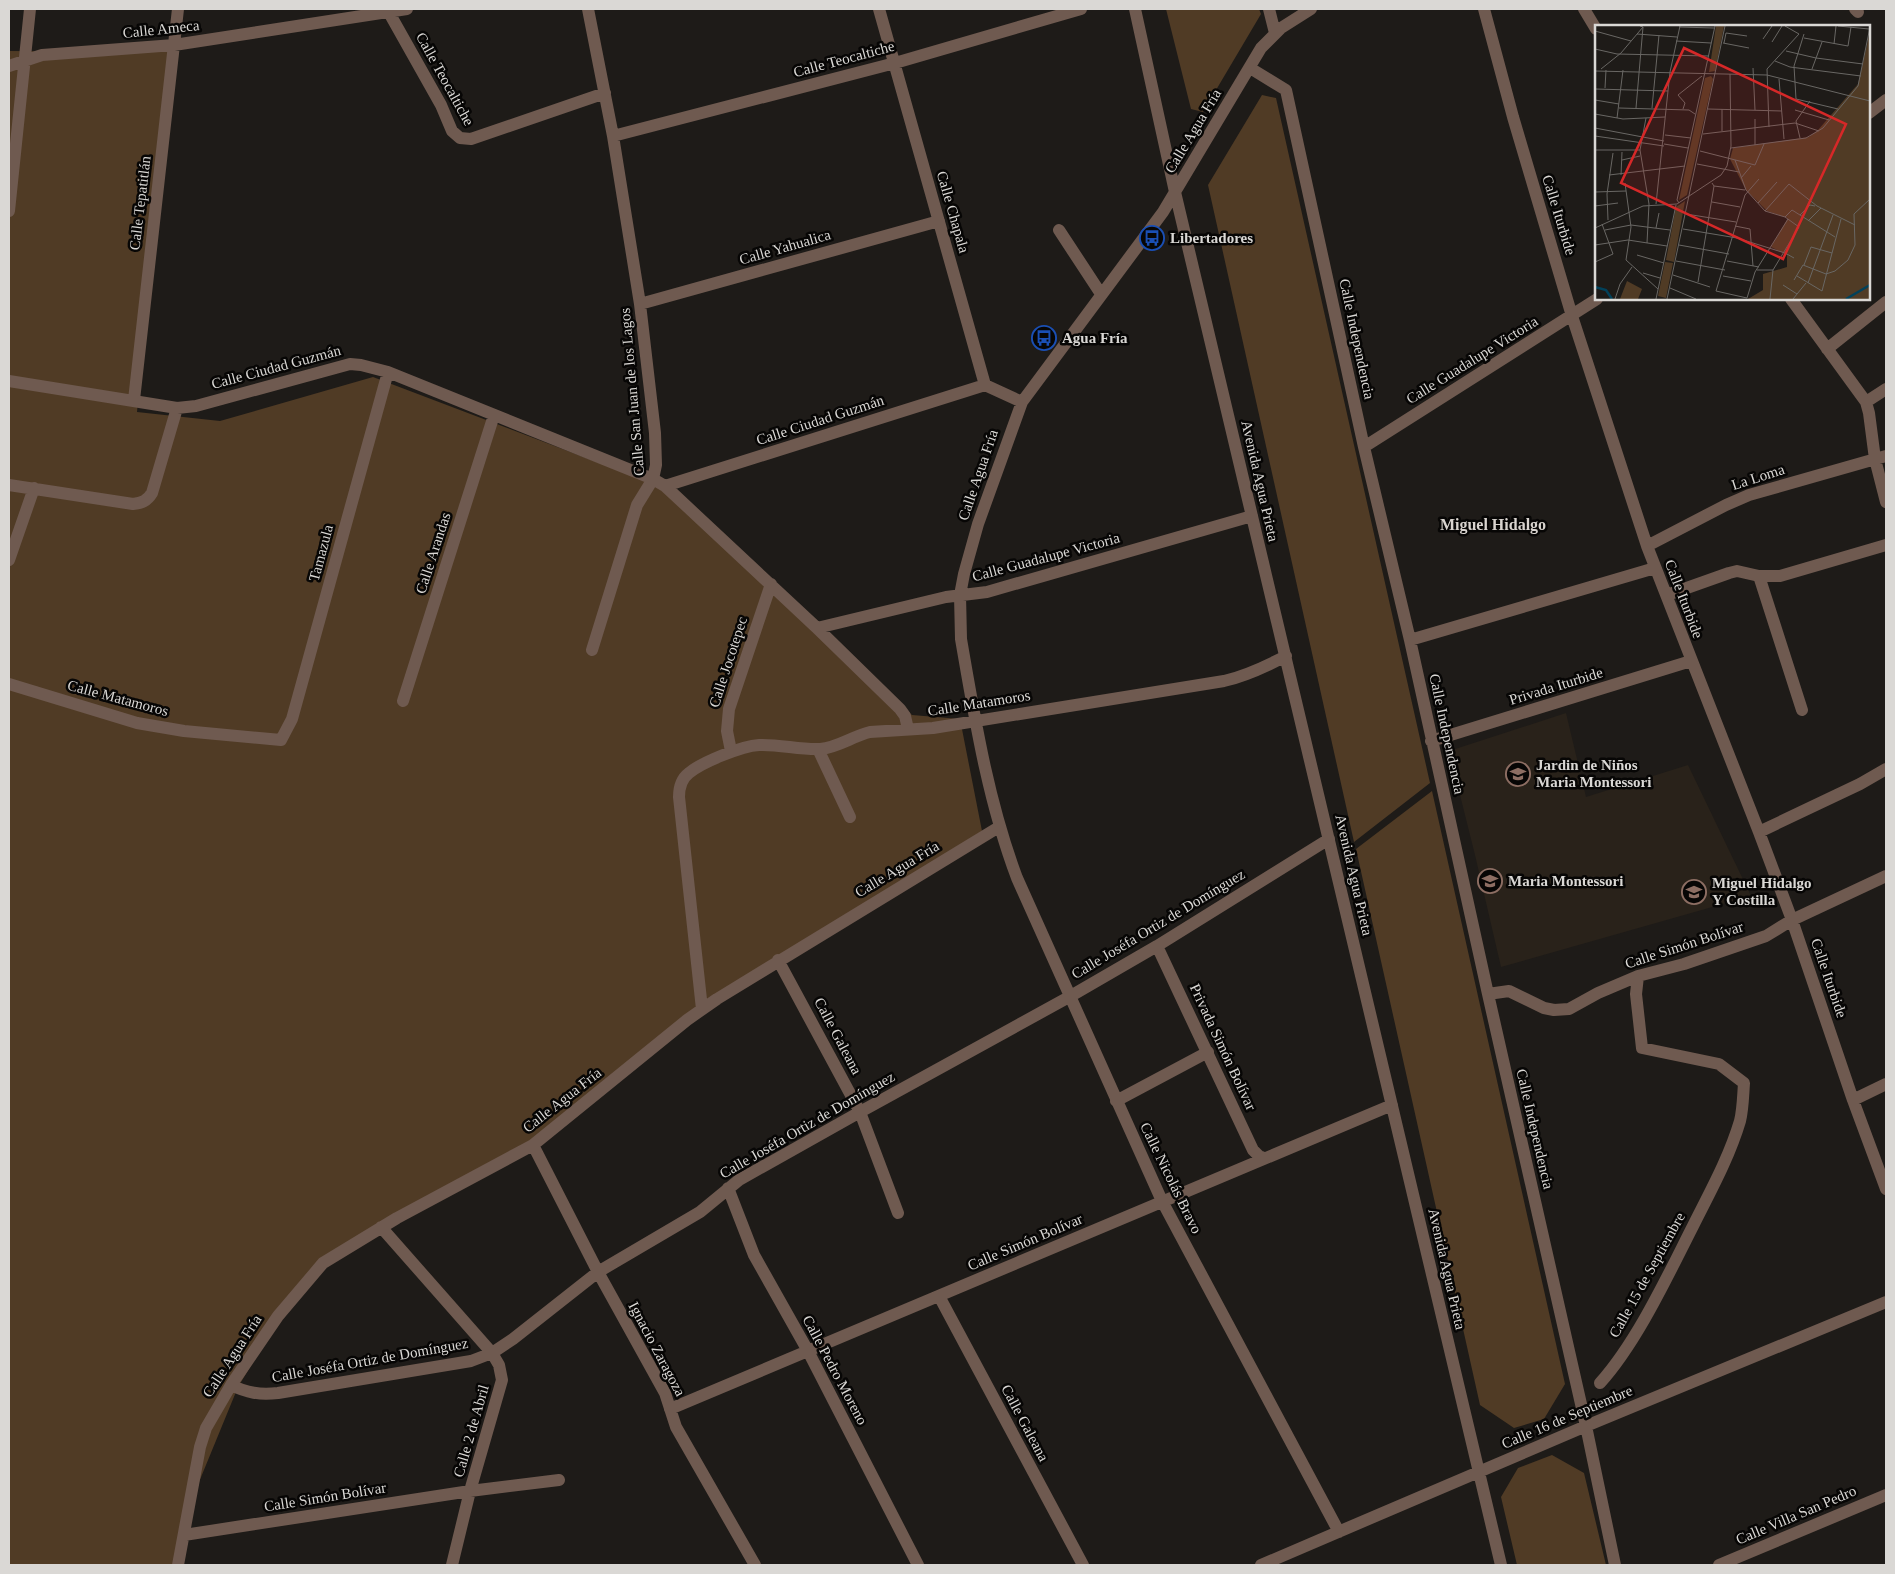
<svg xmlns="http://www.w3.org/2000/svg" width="1895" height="1574" font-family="Georgia,serif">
<rect width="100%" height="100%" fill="#1e1b18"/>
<!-- built -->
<path fill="#29221a" d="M1566 713 1586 797 1688 765 1751 896 1501 967 1475 855 1449 751Z"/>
<!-- green -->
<path fill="#503b25" d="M1166 9H1259L1261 14 1203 112 1191 109Z
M9 51 168 52 137 412 220 421 373 377 665 488 912 715 960 719 982 831 693 1020 553 1130 303 1280 238 1387 199 1482 178 1565H9Z
M1262 95 1276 98 1430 783 1354 842 1208 185Z
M1432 791 1565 1384 1544 1419 1514 1428 1480 1405 1356 849Z
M1552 1455 1584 1473 1606 1565H1517L1501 1497 1518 1468Z"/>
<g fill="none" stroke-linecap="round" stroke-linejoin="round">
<!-- minor -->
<path stroke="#6f5a50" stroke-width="12" d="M387 9 441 105 452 131 460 138 471 139 605 93
M588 9 613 136 640 304 655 433 656 465 653 479 637 505 592 650
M879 9 985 385 1022 402
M1135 9 1175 192 1501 1565
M1269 9 1275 33
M1311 9 1281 28 1261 48 1163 212 1022 402 978 524 964 574 960 595 961 639C975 720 988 801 1017 878L1162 1201 1339 1532
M1484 9 1513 117 1572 316 1647 546 1759 832 1792 920 1853 1100 1886 1189
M1584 9 1596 29
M1855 9 1858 12
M9 66 42 55 174 45 407 9
M1250 68 1286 90 1364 447 1410 640 1488 994 1586 1426 1615 1565
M1869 113 1886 100
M613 136 895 63 1081 9
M9 211 30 9
M1059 230 1101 294
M1791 299 1866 402 1869 413 1875 459 1886 502
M640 304 939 221
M1827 349 1886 302
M9 381 177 408 196 406 350 364 361 365 388 372 653 479 665 486 817 628 900 709 905 716 908 729
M134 400 178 9
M1866 402 1886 389
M1364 447 1597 299
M9 485 133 504C142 503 147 501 152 493L177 408
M665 486 985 385
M1647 546 1726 505 1749 495 1886 456
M9 560 34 488
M1759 576 1802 710
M1667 595 1729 573 1737 571 1759 576H1780L1886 545
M817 628 946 597 987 592 1252 516
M1410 640 1655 568
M9 684 137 723 184 731 281 740 292 719 388 372
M403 701 494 415
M1431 741 1691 661
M818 749 850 817
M731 751 727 731 729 709 771 584
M1759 832 1860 784 1886 769
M1157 946 1253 1150 1259 1156 1264 1158
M778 960 860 1112 898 1213
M1488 994 1509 991 1544 1008 1554 1010 1569 1009 1598 993 1638 976 1684 964 1766 936 1792 920 1886 876
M702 1009 679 797C679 788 681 779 689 773 702 762 742 746 759 745 779 744 800 750 820 749 837 748 853 736 870 732L933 728 1224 681C1246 676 1265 667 1286 656
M1853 1100 1886 1084
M1116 1101 1208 1052
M533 1145 598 1272 665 1393 676 1427 755 1565
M728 1188 754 1255 808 1351 918 1565
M381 1227 492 1353 499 1365 502 1380 470 1491 452 1565
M939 1296 1083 1565
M1600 1383C1637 1342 1668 1275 1693 1226 1710 1192 1729 1158 1740 1121 1743 1109 1743 1096 1744 1083L1719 1064 1642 1048 1636 994 1638 976
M231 1385C247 1393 260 1395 278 1393L471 1361 492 1353 513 1339 598 1272 700 1212 739 1180 860 1112 1069 997 1157 946 1329 839
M670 1409 1392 1105
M184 1535 470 1491 559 1480
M178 1565 200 1447 206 1428 231 1385 278 1316 323 1263 397 1218 533 1145 687 1020 717 999 999 827
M1261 1565 1586 1426 1886 1302
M1719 1565 1886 1495"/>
</g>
<!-- icons -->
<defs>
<symbol id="bus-ring" viewBox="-11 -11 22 22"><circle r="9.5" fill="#070605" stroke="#1a4fb4" stroke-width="1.5"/><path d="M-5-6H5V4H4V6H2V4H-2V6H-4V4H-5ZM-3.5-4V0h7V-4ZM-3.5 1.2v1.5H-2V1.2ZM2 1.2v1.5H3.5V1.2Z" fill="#1a4fb4"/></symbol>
<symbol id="school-ring" viewBox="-11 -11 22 22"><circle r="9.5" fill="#070605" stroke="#8d6e63" stroke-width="1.5"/><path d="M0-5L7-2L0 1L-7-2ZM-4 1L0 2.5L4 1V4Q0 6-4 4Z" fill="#8d6e63"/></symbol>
</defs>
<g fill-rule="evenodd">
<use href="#bus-ring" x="1138" y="224" width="28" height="28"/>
<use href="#bus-ring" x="1030" y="324" width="28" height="28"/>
<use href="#school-ring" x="1504" y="760" width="28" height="28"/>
<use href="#school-ring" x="1476" y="867" width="28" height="28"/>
<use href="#school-ring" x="1680" y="878" width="28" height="28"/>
</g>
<g text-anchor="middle" stroke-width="5" stroke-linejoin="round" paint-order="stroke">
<!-- street labels -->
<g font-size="15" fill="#dad8d5" stroke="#070605">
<text transform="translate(161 29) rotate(-6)" y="5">Calle Ameca</text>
<text transform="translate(844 59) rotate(-15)" y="5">Calle Teocaltiche</text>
<text transform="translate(445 79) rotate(61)" y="5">Calle Teocaltiche</text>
<text transform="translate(1193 131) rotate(-59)" y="5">Calle Agua Fría</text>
<text transform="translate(140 203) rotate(-83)" y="5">Calle Tepatitlán</text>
<text transform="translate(953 212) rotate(74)" y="5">Calle Chapala</text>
<text transform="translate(1559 215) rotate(73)" y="5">Calle Iturbide</text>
<text transform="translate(785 247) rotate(-16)" y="5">Calle Yahualica</text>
<text transform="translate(1357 339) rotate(78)" y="5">Calle Independencia</text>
<text transform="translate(1472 360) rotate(-32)" y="5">Calle Guadalupe Victoria</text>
<text transform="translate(276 367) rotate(-15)" y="5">Calle Ciudad Guzmán</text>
<text transform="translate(632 392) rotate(-95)" y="5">Calle San Juan de los Lagos</text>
<text transform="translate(820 420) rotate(-18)" y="5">Calle Ciudad Guzmán</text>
<text transform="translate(978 475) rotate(-71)" y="5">Calle Agua Fría</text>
<text transform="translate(1758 477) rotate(-18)" y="5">La Loma</text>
<text transform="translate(1260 481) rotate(77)" y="5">Avenida Agua Prieta</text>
<text transform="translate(321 553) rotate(-75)" y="5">Tamazula</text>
<text transform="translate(433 553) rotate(-72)" y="5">Calle Arandas</text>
<text transform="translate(1046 557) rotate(-15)" y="5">Calle Guadalupe Victoria</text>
<text transform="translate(1684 599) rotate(69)" y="5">Calle Iturbide</text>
<text transform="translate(728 662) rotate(-72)" y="5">Calle Jocotepec</text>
<text transform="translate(1556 686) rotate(-17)" y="5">Privada Iturbide</text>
<text transform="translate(118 698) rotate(15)" y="5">Calle Matamoros</text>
<text transform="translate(979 703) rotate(-9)" y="5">Calle Matamoros</text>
<text transform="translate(1447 734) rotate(78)" y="5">Calle Independencia</text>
<text transform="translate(897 869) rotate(-31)" y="5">Calle Agua Fría</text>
<text transform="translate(1354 875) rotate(77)" y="5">Avenida Agua Prieta</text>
<text transform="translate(1158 924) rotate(-31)" y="5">Calle Joséfa Ortiz de Domínguez</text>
<text transform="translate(1684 945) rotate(-18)" y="5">Calle Simón Bolívar</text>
<text transform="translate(1829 978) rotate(71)" y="5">Calle Iturbide</text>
<text transform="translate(838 1036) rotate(62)" y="5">Calle Galeana</text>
<text transform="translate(1223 1047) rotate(65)" y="5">Privada Simón Bolívar</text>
<text transform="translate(562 1100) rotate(-38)" y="5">Calle Agua Fría</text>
<text transform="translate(807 1125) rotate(-30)" y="5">Calle Joséfa Ortiz de Domínguez</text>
<text transform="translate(1535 1129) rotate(77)" y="5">Calle Independencia</text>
<text transform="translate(1171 1178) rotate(64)" y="5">Calle Nicolás Bravo</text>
<text transform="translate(1025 1242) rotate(-23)" y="5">Calle Simón Bolívar</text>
<text transform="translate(1447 1269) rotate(77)" y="5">Avenida Agua Prieta</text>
<text transform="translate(1647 1275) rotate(-61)" y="5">Calle 15 de Septiembre</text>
<text transform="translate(657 1349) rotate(62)" y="5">Ignacio Zaragoza</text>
<text transform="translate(232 1356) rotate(-57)" y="5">Calle Agua Fría</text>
<text transform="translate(370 1360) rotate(-10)" y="5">Calle Joséfa Ortiz de Domínguez</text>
<text transform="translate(835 1370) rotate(62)" y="5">Calle Pedro Moreno</text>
<text transform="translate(1567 1417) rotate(-23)" y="5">Calle 16 de Septiembre</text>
<text transform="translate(1025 1423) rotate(62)" y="5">Calle Galeana</text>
<text transform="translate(471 1431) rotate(-74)" y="5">Calle 2 de Abril</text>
<text transform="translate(325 1497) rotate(-9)" y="5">Calle Simón Bolívar</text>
<text transform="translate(1796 1515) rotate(-23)" y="5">Calle Villa San Pedro</text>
</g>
<!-- poi labels -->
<g font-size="15" font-weight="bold" fill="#dad8d5" stroke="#070605" text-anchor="start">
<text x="1170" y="243">Libertadores</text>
<text x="1062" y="343">Agua Fría</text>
<text x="1536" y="770">Jardin de Niños<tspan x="1536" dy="17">Maria Montessori</tspan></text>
<text x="1508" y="886">Maria Montessori</text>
<text x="1712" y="888">Miguel Hidalgo<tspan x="1712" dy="17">Y Costilla</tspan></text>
</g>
<!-- neighbourhood labels -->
<g font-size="16" font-weight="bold" fill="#d9d4cf" stroke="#070605">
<text x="1493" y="530">Miguel Hidalgo</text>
</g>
</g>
<!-- overview -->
<g transform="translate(1595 25)">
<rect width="275" height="275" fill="#1e1b18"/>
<path d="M121 1H129L120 46 114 47ZM275 7V274H153L168 265V249L192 242V230L176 222 193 193 172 186 151 165 135 134 138 123 214 112 223 105 263 59ZM116 51 118 54 92 170 84 175 110 53ZM90 176 79 237 71 235 81 182ZM70 237 78 238 71 273 63 271ZM32 256 47 264 43 274H25Z" fill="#503b25"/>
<path fill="none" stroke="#02415a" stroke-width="2.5" d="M0 262 11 265 17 274M251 274 275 260"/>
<path fill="none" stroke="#696764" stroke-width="1" d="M190 1 204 9M243 1 274 4M84 2 119 3M0 6 36 16M42 9 82 12M209 9 199 41 201 74 243 84M209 13 253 21 256 2M168 14 177 1M81 16 116 18M177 17 187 1M128 18 154 23M129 18 131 8 152 11M239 19 241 1M0 24 22 29 114 31M191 26 221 33 268 39M180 36 195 42 266 51M158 43 160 85M6 44 26 28 48 2M217 44 227 17M0 46 172 50 275 76M184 54 189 114M10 63 11 45M0 64 73 66M0 75 24 79M24 83 94 85 100 89M41 83 48 2 45 1M57 83 64 10M88 84 90 78 83 70 107 51M113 84 187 86M127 84V106M200 85 234 95M0 89 28 94 70 92M22 93 28 45M51 93 45 125 54 179 52 218M160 94V120M174 102 172 44 204 9M0 103 69 116M108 109 200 98 224 106M70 110 96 113M0 111 69 121M205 113 201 96 215 76M69 119 93 123M136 123 211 113 228 103 263 61 275 2M0 125H45M105 126 160 140 169 119M27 135 45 131M140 135 151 165 170 186 190 192 204 202 178 245 175 274M102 139 144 147M14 150 90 141M26 150 27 127M146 153 156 141M164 154 150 170 121 266 152 273 160 247 193 194M30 158 36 202 31 235 63 264M119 161 150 165M0 167 31 166M117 177 145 182M84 178 82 175 120 1M163 178 182 157M61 179 75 47 85 1M0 181 23 178M170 186 194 159 222 181 260 200M91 189 141 197M205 190 215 180 220 181M190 192 197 185 240 212M13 195 12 169 18 128M213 196 226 183M7 199 18 229M140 201 155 204 158 241M0 203 48 181 82 179 126 150 132 141 136 121 135 49M61 203 64 188M88 204 142 213 190 228 199 233M10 205 36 200 75 205M0 220 33 215 72 221M84 220 134 229M42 230 69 238M81 236 130 245M132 236 164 242M0 237 18 229M209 240 216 222 237 228M162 245H178M48 248 65 253M78 250 115 262M128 251 156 256M202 251 227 266M199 255 208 240 231 249 240 246 253 235 260 220 259 189 275 174M103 257 119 161 117 158M213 258 238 190M188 260 202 269M75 263 101 274M227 266 246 194M20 274 25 259 37 242M61 274 81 180M72 274 130 1M198 274 211 258"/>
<path fill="#d62828" fill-opacity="0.15" stroke="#d62828" stroke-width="2.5" d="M89 23 251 99 188 234 26 158Z"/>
<rect width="275" height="275" fill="none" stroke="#dad8d5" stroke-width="2.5"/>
</g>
<!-- border -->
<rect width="1895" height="1574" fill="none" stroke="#dad8d5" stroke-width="20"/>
</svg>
